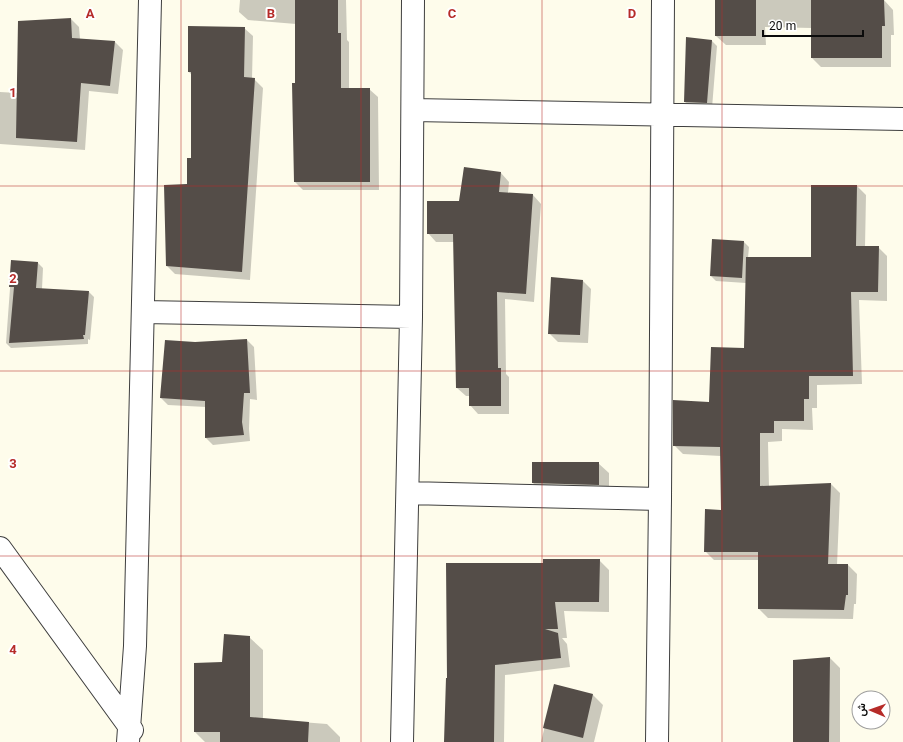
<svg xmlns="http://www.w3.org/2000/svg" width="903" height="742" font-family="Georgia,Vazirmatn,serif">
<rect width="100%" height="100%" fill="#fefceb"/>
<!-- shadow -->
<path fill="#0003" d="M240 0H346L347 40 349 42V89H369L378 97 379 190H303L295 182 296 24 248 20 239 12Z
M716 0H884L893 10 894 35H891V67H821L812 58V28L765 27 766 45H726L716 36Z
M71 19 79 27 80 39 115 42 123 50 118 94 89 91 85 150 0 144V92L18 93Z
M244 28 253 36 252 79H254L263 88 250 280 175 274 167 266 188 185 192 158V75L189 72Z
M687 38 712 41 717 46 712 108 690 107 685 102Z
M464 168 501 173 509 182 508 193 533 195 541 204 534 302 505 299 506 374 509 377V414H478L470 405V396H466L457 388 454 242H436L428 233 460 202Z
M857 186 866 195 865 247H878L887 256V301L859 300 862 384 817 385V408H812L813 430 782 429V441L768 442 769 487 831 484 840 493 837 565H848L857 574 856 604H854L853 619 768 618 759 609V560H714L705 551 722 511 721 456 683 454 674 445 710 403 745 349 746 283 716 281 711 276 744 242 749 247 748 258H812Z
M12 261 38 263 43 268 42 289 89 292 94 297 90 340 88 339V344L11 348 6 343Z
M583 281 591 289 588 343 558 342 549 333Z
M247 340 254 347 257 400 250 399 249 429 250 441 213 445 206 438V407L168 405 161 398 195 343Z
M533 463H598L609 473V495L543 493 533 483Z
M599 560 609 570V612L564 611 567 638H562L567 644 570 667 505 675 504 742H445L544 564Z
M249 637 263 650V719L327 724 340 737V742H205L195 732V664L222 663Z
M830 658 840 668V742H794Z
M555 685 593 695 603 705 594 742H541Z"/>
<!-- building -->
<path fill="#544d48" d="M295 0H338V33H341V88H370V182H294L292 83H295Z
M715 0H756V36H715Z
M811 0H884L885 26H882V58H811Z
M71 18 72 38 115 41 110 86 81 83 77 142 16 138 18 21Z
M188 26 245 27 244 77 255 78 242 272 166 266 164 185 187 184V158H191V72H188Z
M686 37 712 40 707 103 684 102Z
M464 167 501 172 499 192 533 194 526 294 497 292 498 368H501V406H469V388H456L453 234H427V201H459Z
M811 185H857L856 246H879L878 292H851L853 376H809V399H804V421H774V433H760V486L831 483 828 564H848V595H846L844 610 758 609V552H704L705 509 721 510 720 447 673 446V400L709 402 711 347 744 348 746 257H811Z
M712 239 744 241 742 278 710 276Z
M11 260 38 262 36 288 89 291 85 335H83L84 339 9 343 14 287H9Z
M551 277 583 280 580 335 548 334Z
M247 339 250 393H244L242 422 244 435 205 438V401L160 398 165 340 195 342Z
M532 462H599V485L532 483Z
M543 559H600L599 602H555L558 629H545L558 633 561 658 495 665 494 742H444L446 678H447L446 563H543Z
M224 634 250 636V717L309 722 308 742H220V732H194V663L222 662Z
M830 657 829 742H793V660Z
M554 684 593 694 583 738 543 728Z"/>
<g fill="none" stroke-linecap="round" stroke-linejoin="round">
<defs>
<path id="minor" d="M413 110 903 119
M143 312 411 317
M408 493 660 499
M0 548 132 730
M128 742 135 646 150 0
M402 742 411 317 413 0
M657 742 660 499 663 0"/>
</defs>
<!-- minor casing -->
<use href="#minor" stroke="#3e3e3e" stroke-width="24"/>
<!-- minor -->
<use href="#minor" stroke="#fff" stroke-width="22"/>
</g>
<!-- grid -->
<path fill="none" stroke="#b62b29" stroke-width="1" stroke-opacity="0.55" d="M181 0V742M361 0V742M542 0V742M722 0V742M0 186H903M0 371H903M0 556H903"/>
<g font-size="13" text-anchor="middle" font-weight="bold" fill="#b62b29" stroke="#fff" stroke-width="4" stroke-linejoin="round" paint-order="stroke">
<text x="90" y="18">A</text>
<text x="271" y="18">B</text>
<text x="452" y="18">C</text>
<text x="632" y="18">D</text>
<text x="13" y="97">1</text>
<text x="13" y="283">2</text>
<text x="13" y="468">3</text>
<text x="13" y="654">4</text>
</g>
<!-- north arrow -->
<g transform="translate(871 710) rotate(272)"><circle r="19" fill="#ffffff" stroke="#9d9d9d"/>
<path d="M0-3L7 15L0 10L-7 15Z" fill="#b62b29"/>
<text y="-6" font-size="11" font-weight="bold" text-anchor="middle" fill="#0b0b0b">ش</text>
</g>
<!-- scale -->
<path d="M763 30v6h100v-6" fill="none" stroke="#0b0b0b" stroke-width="2"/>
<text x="769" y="30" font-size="12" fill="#0b0b0b" stroke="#ffffff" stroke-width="3" paint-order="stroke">20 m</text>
</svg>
